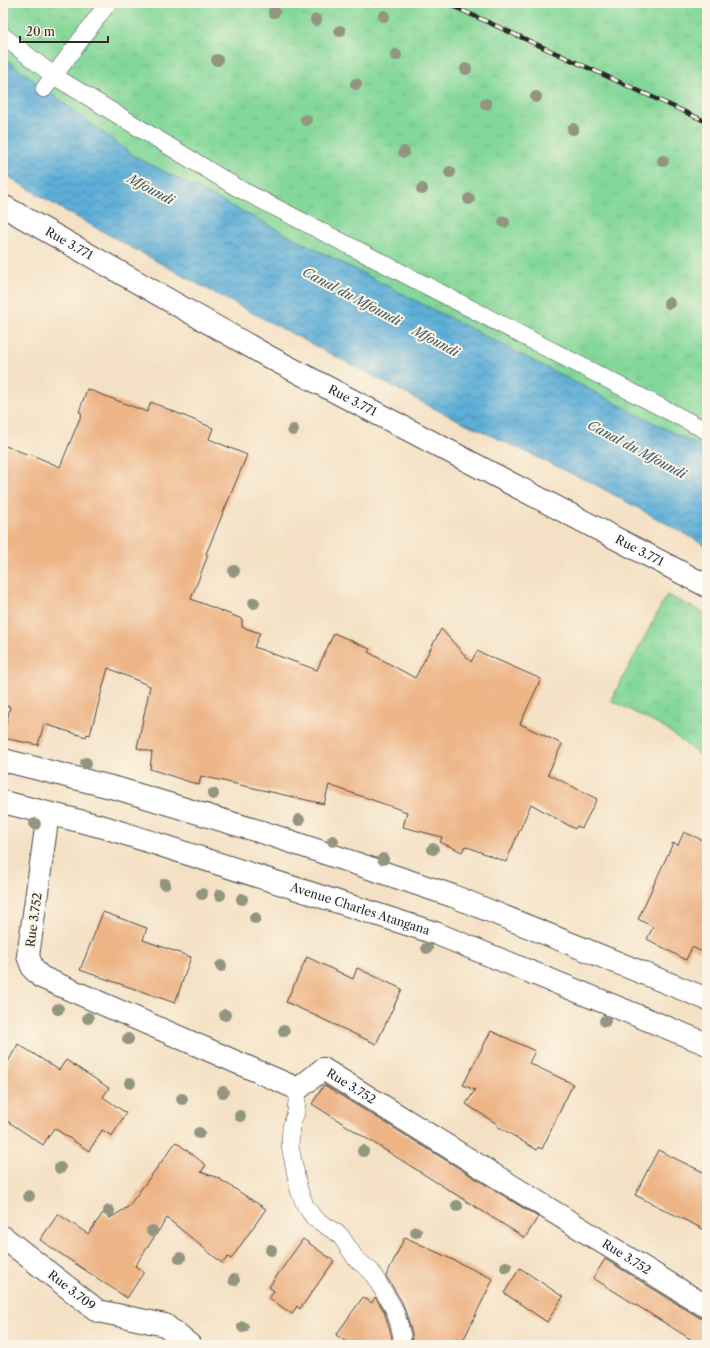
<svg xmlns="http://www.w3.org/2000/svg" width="710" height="1348" font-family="'Libre Caslon Text',serif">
<defs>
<pattern id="grass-tufts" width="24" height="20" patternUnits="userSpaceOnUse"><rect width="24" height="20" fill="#83d799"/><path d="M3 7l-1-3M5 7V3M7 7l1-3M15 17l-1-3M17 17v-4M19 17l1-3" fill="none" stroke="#71b984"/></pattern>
<pattern id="water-waves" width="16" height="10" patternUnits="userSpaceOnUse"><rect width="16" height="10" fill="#5cadd7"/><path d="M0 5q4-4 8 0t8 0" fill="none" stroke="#4c8daf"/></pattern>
</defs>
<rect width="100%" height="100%" fill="#fcf5e5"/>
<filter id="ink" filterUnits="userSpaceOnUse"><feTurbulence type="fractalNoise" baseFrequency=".025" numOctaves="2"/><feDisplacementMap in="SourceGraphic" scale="8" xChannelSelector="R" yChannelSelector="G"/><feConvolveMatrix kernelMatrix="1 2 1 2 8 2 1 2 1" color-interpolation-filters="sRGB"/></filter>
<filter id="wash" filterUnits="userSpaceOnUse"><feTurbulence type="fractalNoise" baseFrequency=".012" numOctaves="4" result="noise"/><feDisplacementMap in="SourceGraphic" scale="16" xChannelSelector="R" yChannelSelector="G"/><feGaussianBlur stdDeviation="0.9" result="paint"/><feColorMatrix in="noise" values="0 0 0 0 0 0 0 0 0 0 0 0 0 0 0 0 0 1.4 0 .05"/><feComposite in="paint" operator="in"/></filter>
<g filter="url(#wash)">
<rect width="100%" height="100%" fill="#f4e1c5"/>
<!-- grass -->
<path fill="url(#grass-tufts)" stroke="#578162" d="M3 3H707V450L134 156 3 57Z
M667 595 707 614V761L668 730 611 700Z"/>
<!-- water -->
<path fill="url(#water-waves)" stroke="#446c81" d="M3 57 134 156 707 450V546L598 486 437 410 209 290 60 208 3 173Z"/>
<g id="blocks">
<!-- building -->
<path fill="#edb486" d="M87 389 147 412 151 402 213 428 209 439 247 455 206 554 208 555 191 599 242 619V627L260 633 254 647 317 670 334 633 370 649 368 652 415 678 441 629 471 662 477 651 541 679 520 724 562 744 548 774 597 799 582 828 577 826 575 829 531 804 506 862 465 846 462 852 440 842 442 837 403 827 407 812 329 785 324 804 201 776 199 785 150 769 152 752 137 748 150 686 108 668 90 735 87 734 86 737 44 724 38 745 3 738 10 707 3 705V445L29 455 30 454 60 467 82 413 79 412Z
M684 832 707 842V954L692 947 686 960 647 939 653 927 638 919 673 843 678 845Z
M103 912 147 928 143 940 191 957 175 1003 80 970Z
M307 957 353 979 357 968 402 989 376 1044 286 1002Z
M491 1031 535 1051 529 1063 573 1084 542 1149 538 1147 537 1150 497 1126V1124L466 1104 475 1090 463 1085Z
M18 1044 59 1070 66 1060 109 1088 103 1097 126 1113 112 1136 102 1130 89 1151 54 1128 43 1145 3 1118V1071Z
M324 1085 538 1217 525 1238 312 1104Z
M176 1142 206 1165 201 1172 218 1178 266 1209 231 1259 228 1257 222 1263 167 1218 135 1266 144 1272 127 1298 40 1240 58 1214 88 1234 103 1213 110 1218 128 1207Z
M658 1150 707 1174V1231L635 1195Z
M405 1237 493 1279 461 1345H411L412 1334 407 1316 402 1302 386 1276Z
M303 1239 334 1261 300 1309 297 1306 292 1314 269 1298 274 1291 269 1287Z
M605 1259 700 1318 707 1319V1345H700L593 1278Z
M520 1268 563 1297 547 1322 504 1293Z
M363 1297 372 1303 375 1297 384 1311 392 1337 391 1345H351L336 1335Z"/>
</g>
</g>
<g filter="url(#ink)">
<use href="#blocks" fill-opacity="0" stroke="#494642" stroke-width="1"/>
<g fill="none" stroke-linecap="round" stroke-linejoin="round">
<defs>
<path id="lane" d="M3 36 54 76 236 187 707 431
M44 89 108 3
M298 1089 296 1112 291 1127 290 1146 299 1190 305 1205 314 1218 340 1235 356 1259 371 1271 393 1307 398 1320 402 1336 401 1345"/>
<g id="street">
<path id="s1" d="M48 814 28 956 33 969 41 977 298 1089 323 1069 707 1307"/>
<path id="s2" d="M3 1237 98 1311 165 1325 190 1345"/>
</g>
<g id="secondary">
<path id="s3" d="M3 206 269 357 707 586"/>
</g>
<g id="primary">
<path d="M3 760 119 789 268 834 453 896 707 999"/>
<path id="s4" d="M3 802 104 827 435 933 707 1044"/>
</g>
</defs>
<!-- lane casing -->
<use href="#lane" stroke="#494642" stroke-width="18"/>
<!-- street casing -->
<use href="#street" stroke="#494642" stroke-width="24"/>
<!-- secondary casing -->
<use href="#secondary" stroke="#494642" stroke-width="24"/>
<!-- primary casing -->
<use href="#primary" stroke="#494642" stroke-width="24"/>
<!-- lane -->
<use href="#lane" stroke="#fff" stroke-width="17"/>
<!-- street -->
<use href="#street" stroke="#fff" stroke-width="22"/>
<!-- secondary -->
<use href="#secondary" stroke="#fff" stroke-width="22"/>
<!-- primary -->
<use href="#primary" stroke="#fff" stroke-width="22"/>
<defs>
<path id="rail" d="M446 3 707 122"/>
</defs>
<!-- rail casing -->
<use href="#rail" stroke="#2b2b2b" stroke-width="4.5"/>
<!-- rail -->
<use href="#rail" stroke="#fcf5e5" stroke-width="3" stroke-dasharray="9" stroke-linecap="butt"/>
</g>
<!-- trees -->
<g fill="#92957f">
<circle cx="274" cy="12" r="6"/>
<circle cx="384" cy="16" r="6"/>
<circle cx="316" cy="20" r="6"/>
<circle cx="340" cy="31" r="6"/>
<circle cx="396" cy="55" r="6"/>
<circle cx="217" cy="60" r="6"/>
<circle cx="466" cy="69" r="6"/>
<circle cx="356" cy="84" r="6"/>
<circle cx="536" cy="97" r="6"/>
<circle cx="486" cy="104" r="6"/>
<circle cx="306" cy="120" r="6"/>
<circle cx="573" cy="129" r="6"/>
<circle cx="404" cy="152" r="6"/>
<circle cx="663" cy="161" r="6"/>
<circle cx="450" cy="172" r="6"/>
<circle cx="422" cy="189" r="6"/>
<circle cx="469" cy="199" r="6"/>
<circle cx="504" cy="222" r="6"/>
<circle cx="669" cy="303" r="6"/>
<circle cx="293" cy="430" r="6"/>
<circle cx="234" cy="571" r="6"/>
<circle cx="254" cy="603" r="6"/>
<circle cx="86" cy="763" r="6"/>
<circle cx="213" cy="794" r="6"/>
<circle cx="299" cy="820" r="6"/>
<circle cx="35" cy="824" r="6"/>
<circle cx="333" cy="841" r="6"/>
<circle cx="433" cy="849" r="6"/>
<circle cx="383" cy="859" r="6"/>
<circle cx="165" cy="884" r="6"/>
<circle cx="202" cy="894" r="6"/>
<circle cx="220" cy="895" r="6"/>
<circle cx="242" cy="899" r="6"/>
<circle cx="255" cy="918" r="6"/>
<circle cx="427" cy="948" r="6"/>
<circle cx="221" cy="966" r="6"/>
<circle cx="58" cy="1009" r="6"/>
<circle cx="225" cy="1015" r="6"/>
<circle cx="88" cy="1018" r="6"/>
<circle cx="605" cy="1021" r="6"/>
<circle cx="284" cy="1031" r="6"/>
<circle cx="128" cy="1039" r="6"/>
<circle cx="130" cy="1083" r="6"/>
<circle cx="223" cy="1092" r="6"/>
<circle cx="182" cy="1099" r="6"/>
<circle cx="240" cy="1116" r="6"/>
<circle cx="199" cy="1133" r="6"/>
<circle cx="363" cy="1151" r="6"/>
<circle cx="60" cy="1168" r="6"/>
<circle cx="29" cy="1196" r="6"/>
<circle cx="457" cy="1206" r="6"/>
<circle cx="109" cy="1211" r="6"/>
<circle cx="152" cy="1231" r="6"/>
<circle cx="416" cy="1232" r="6"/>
<circle cx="271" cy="1250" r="6"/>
<circle cx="180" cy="1258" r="6"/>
<circle cx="506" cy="1267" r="6"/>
<circle cx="234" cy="1280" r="6"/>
<circle cx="243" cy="1327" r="6"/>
</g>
</g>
<g text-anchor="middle" stroke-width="4" stroke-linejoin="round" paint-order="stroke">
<!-- street labels -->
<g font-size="12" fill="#2b2b2b" stroke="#fcf5e5">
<text dy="4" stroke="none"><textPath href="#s3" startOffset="76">Rue 3.771</textPath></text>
<text dy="4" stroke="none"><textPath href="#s3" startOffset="400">Rue 3.771</textPath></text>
<text dy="4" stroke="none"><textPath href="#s3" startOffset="724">Rue 3.771</textPath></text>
<text dy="4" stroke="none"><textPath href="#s4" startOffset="373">Avenue Charles Atangana</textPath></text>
<text transform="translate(34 920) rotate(-82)" y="4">Rue 3.752</text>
<text dy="4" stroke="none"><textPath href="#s1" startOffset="514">Rue 3.752</textPath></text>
<text dy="4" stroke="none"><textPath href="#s1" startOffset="838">Rue 3.752</textPath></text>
<text dy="4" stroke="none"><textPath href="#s2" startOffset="87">Rue 3.709</textPath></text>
</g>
<!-- water labels -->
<g font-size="13" font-style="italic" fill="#3c5867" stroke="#fcf5e5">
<text transform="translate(151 189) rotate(28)" y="5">Mfoundi</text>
<text transform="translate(352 296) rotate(28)" y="5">Canal du Mfoundi</text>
<text transform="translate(436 341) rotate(28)" y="5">Mfoundi</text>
<text transform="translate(637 449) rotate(28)" y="5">Canal du Mfoundi</text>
</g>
</g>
<!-- margin -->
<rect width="710" height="1348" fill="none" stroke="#fcf5e5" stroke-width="16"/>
<!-- scale -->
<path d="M20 36v6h88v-6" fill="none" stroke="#2b2b2b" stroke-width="2"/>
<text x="26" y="36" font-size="12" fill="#2b2b2b" stroke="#fcf5e5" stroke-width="3" paint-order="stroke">20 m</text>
</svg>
